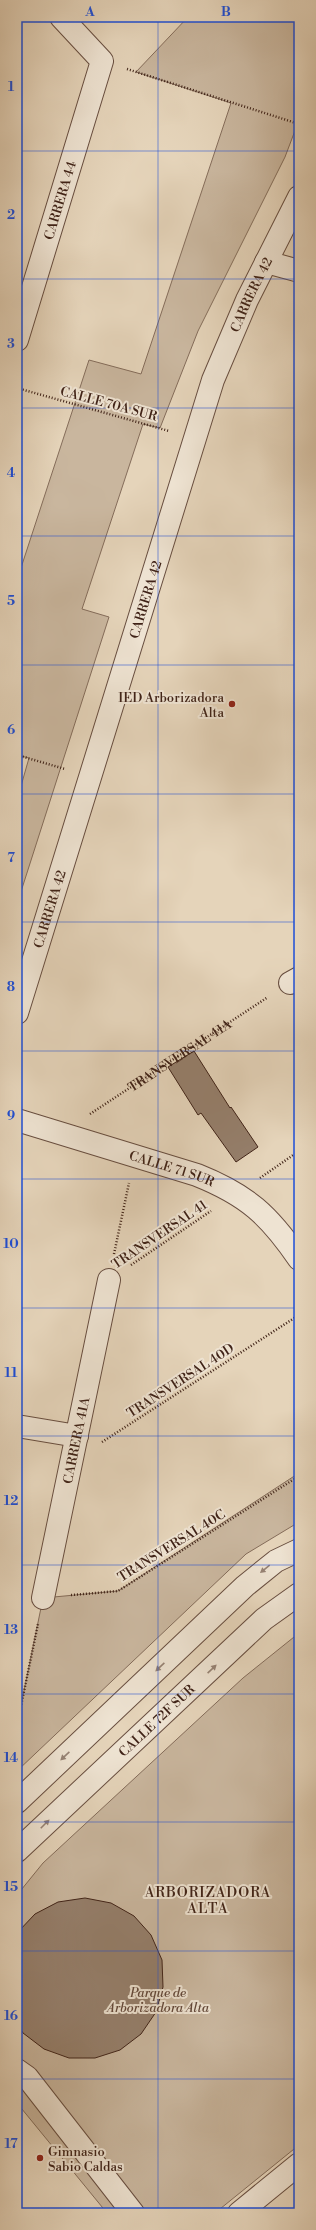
<svg xmlns="http://www.w3.org/2000/svg" width="316" height="2230" font-family="'Libre Bodoni',serif">
<rect width="100%" height="100%" fill="#e5d4ba"/>
<filter id="stains"><feTurbulence type="fractalNoise" baseFrequency=".005" numOctaves="4"/><feColorMatrix values="0 0 0 0 .2 0 0 0 0 .09 0 0 0 0 .02 0 0 0 .5 -.17"/></filter>
<radialGradient id="worn" r=".72"><stop offset=".6" stop-color="#630" stop-opacity="0"/><stop offset="1" stop-color="#630" stop-opacity=".3"/></radialGradient>
<!-- green -->
<path fill="#c9b69e" stroke="#846c5a" d="M188 17H299V120L285 157 198 331 160 428 143 424 82 609 109 617 17 904V800L29 758 17 755V580L89 360 141 374 231 103 136 72Z
M299 1473V1522L246 1554 17 1771V1725L43 1598 118 1591Z
M299 1633V2145L215 2213H107L17 2103V1895L43 1863 243 1678Z"/>
<!-- building -->
<path fill="#957f6c" stroke="#3f2217" d="M194 1051 230 1108 231 1107 258 1147 236 1162 201 1113 198 1115 168 1067Z
M85 1898 111 1903 134 1916 151 1935 162 1960 163 1987 156 2012 141 2034 120 2050 95 2058H69L44 2049 23 2033 17 2023V1933L35 1914 58 1902Z"/>
<g fill="none" stroke-linecap="round" stroke-linejoin="round">
<defs>
<g id="minor">
<path d="M266 262 299 271"/>
<path id="s2" d="M17 340 102 61 61 17"/>
<path d="M290 983 299 978"/>
<path id="s3" d="M17 1120 197 1175C247 1195 269 1215 299 1259"/>
<path d="M17 1426 77 1436"/>
<path id="s4" d="M43 1598 109 1280"/>
<path d="M17 2070 27 2077 133 2213"/>
<path d="M239 2213 299 2164"/>
</g>
<g id="tertiary">
<path id="s5" d="M17 1013 213 380 247 300 299 197"/>
<path d="M17 1802 245 1586 276 1561 299 1550"/>
<path id="s6" d="M17 1851 264 1619 299 1594"/>
</g>
</defs>
<!-- minor casing -->
<use href="#minor" stroke="#684e40" stroke-width="24"/>
<!-- tertiary casing -->
<use href="#tertiary" stroke="#684e40" stroke-width="24"/>
<!-- path -->
<g stroke="#3f2217" stroke-width="2.5" stroke-dasharray="1 2" stroke-linecap="butt">
<path d="M127 69 299 124"/>
<path d="M17 388 169 431"/>
<path d="M17 755 65 769"/>
<path id="s1" d="M90 1114 268 997"/>
<path d="M260 1178 299 1151"/>
<path d="M114 1254 129 1183"/>
<path d="M131 1265 211 1211"/>
<path d="M102 1442 299 1315"/>
<path d="M71 1595 118 1591 299 1476"/>
<path d="M17 1725 38 1624"/>
</g>
<!-- minor -->
<use href="#minor" stroke="#eee3d2" stroke-width="22"/>
<!-- tertiary -->
<use href="#tertiary" stroke="#eee3d2" stroke-width="22"/>
</g>
<!-- one-way arrows -->
<defs><path id="oneway-solid" d="M-6-.8H1V-3.2L6.5 0L1 3.2V.8H-6Z"/></defs>
<g fill="#968274">
<use href="#oneway-solid" transform="translate(265 1569) rotate(141)"/>
<use href="#oneway-solid" transform="translate(160 1667) rotate(137)"/>
<use href="#oneway-solid" transform="translate(212 1669) rotate(-43)"/>
<use href="#oneway-solid" transform="translate(65 1756) rotate(137)"/>
<use href="#oneway-solid" transform="translate(45 1824) rotate(-45)"/>
</g>
<!-- grid -->
<path fill="none" stroke="#1d4ed8" stroke-width="1" stroke-opacity="0.55" d="M158 17V2213M17 151H299M17 279H299M17 408H299M17 536H299M17 665H299M17 794H299M17 922H299M17 1051H299M17 1179H299M17 1308H299M17 1436H299M17 1565H299M17 1694H299M17 1822H299M17 1951H299M17 2079H299"/>
<!-- markers -->
<g fill="#8f2418" stroke="#eee3d2" stroke-width="1.5">
<circle cx="232" cy="704" r="4"/>
<circle cx="40" cy="2158" r="4"/>
</g>
<g text-anchor="middle" stroke-width="4" stroke-linejoin="round" paint-order="stroke">
<!-- street labels -->
<g font-size="13" fill="#3f2217" stroke="#eee3d2">
<text dy="5" stroke="none"><textPath href="#s2" startOffset="146">CARRERA 44</textPath></text>
<text dy="5" stroke="none"><textPath href="#s5" startOffset="756">CARRERA 42</textPath></text>
<text transform="translate(109 403) rotate(15)" y="5">CALLE 70A SUR</text>
<text dy="5" stroke="none"><textPath href="#s5" startOffset="433">CARRERA 42</textPath></text>
<text dy="5" stroke="none"><textPath href="#s5" startOffset="109">CARRERA 42</textPath></text>
<text dy="5" stroke="none"><textPath href="#s1" startOffset="107">TRANSVERSAL 41A</textPath></text>
<text dy="5" stroke="none"><textPath href="#s3" startOffset="162">CALLE 71 SUR</textPath></text>
<text transform="translate(159 1234) rotate(-34)" y="5">TRANSVERSAL 41</text>
<text transform="translate(180 1380) rotate(-33)" y="5">TRANSVERSAL 40D</text>
<text dy="5" stroke="none"><textPath href="#s4" startOffset="161">CARRERA 41A</textPath></text>
<text transform="translate(171 1545) rotate(-32)" y="5">TRANSVERSAL 40C</text>
<text dy="5" stroke="none"><textPath href="#s6" startOffset="191">CALLE 72F SUR</textPath></text>
</g>
<!-- poi labels -->
<g font-size="13" fill="#3f2217" stroke="#eee3d2" text-anchor="end">
<text x="224" y="702">IED Arborizadora<tspan x="224" dy="15">Alta</tspan></text>
<text x="48" y="2156" text-anchor="start">Gimnasio<tspan x="48" dy="15">Sabio Caldas</tspan></text>
</g>
<!-- park labels -->
<g font-size="13" font-style="italic" fill="#624739" stroke="#eee3d2">
<text x="158" y="1997">Parque de<tspan x="158" dy="15">Arborizadora Alta</tspan></text>
</g>
<!-- neighbourhood labels -->
<g font-size="14" letter-spacing="1" fill="#3f2217" stroke="#eee3d2">
<text x="208" y="1897">ARBORIZADORA<tspan x="208" dy="16">ALTA</tspan></text>
</g>
</g>
<!-- margin -->
<rect width="316" height="2230" fill="none" stroke="#e5d4ba" stroke-width="44"/>
<rect x="22" y="22" width="272" height="2186" fill="none" stroke="#1d4ed8" stroke-width="1.5"/>
<g font-size="13" text-anchor="middle" font-weight="bold" fill="#1d4ed8">
<text x="90" y="16">A</text>
<text x="226" y="16">B</text>
<text x="11" y="91">1</text>
<text x="11" y="219">2</text>
<text x="11" y="348">3</text>
<text x="11" y="477">4</text>
<text x="11" y="605">5</text>
<text x="11" y="734">6</text>
<text x="11" y="862">7</text>
<text x="11" y="991">8</text>
<text x="11" y="1120">9</text>
<text x="11" y="1248">10</text>
<text x="11" y="1377">11</text>
<text x="11" y="1505">12</text>
<text x="11" y="1634">13</text>
<text x="11" y="1762">14</text>
<text x="11" y="1891">15</text>
<text x="11" y="2020">16</text>
<text x="11" y="2148">17</text>
</g>
<rect width="100%" height="100%" filter="url(#stains)"/>
<rect width="100%" height="100%" fill="url(#worn)"/>
</svg>
